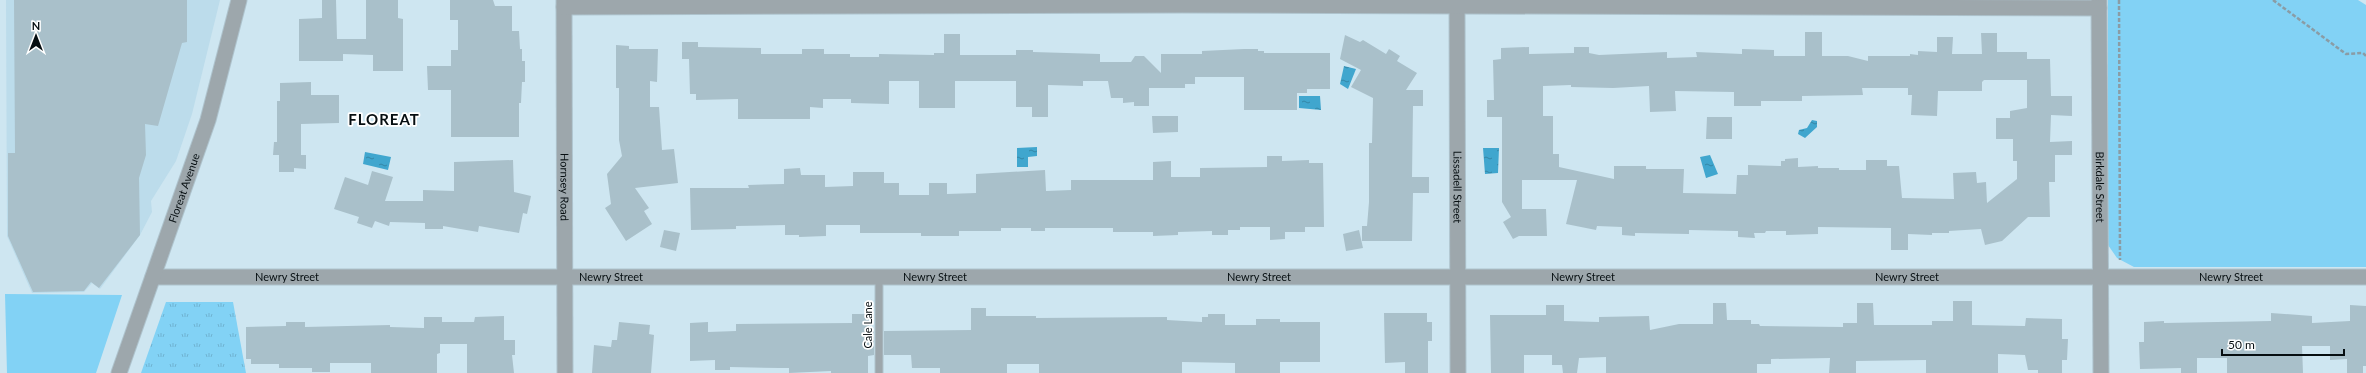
<svg xmlns="http://www.w3.org/2000/svg" width="2366" height="373" font-family="Lato,sans-serif">
<defs>
<pattern id="grass-tufts" width="24" height="20" patternUnits="userSpaceOnUse"><rect width="24" height="20" fill="#82d2f5"/><path d="M3 7l-1-3M5 7V3M7 7l1-3M15 17l-1-3M17 17v-4M19 17l1-3" fill="none" stroke="#6fb3d1"/></pattern>
<pattern id="water-ripples" width="26" height="14" patternUnits="userSpaceOnUse"><rect width="26" height="14" fill="#40a6ce"/><path d="M2 4q2-2 4 0t4 0M15 11q2-2 4 0t4 0" fill="none" stroke="#3486a6"/></pattern>
</defs>
<rect width="100%" height="100%" fill="#cee6f1"/>
<!-- built -->
<path fill="#bcdceb" d="M6 0H220L192 114 176 161 151 201 152 212 140 235 100 289 92 283 84 292 32 293 7 236Z"/>
<!-- grass -->
<path fill="url(#grass-tufts)" d="M166 302H233L246 373H141Z"/>
<!-- park -->
<path fill="#82d2f5" d="M2108 0H2358L2366 5V267H2134L2117 258 2108 245Z
M5 294 122 295 96 373H7Z"/>
<!-- water -->
<path fill="url(#water-ripples)" d="M1344 66 1356 69 1348 89 1340 84Z
M1299 96H1320L1321 110 1299 108Z
M1812 120 1817 121V127L1805 138 1798 134 1799 130 1807 128Z
M1037 147V156L1028 157V167H1017V148Z
M1483 148H1499L1498 173 1485 174Z
M365 152 391 157 388 170 363 164Z
M1710 155 1718 174 1706 178 1700 157Z"/>
<!-- building -->
<path fill="#a9c0ca" fill-rule="evenodd" d="M14 0H187V42L182 43 158 126 145 124 146 155 139 178 140 235 99 288 91 282 84 291 33 292 8 236V153H15Z
M322 0H336L337 39H366V0H398V18L403 19V71H373V55L343 54V61H299V19L322 18Z
M450 0H493L495 6H512V31H519L520 49H522V61H525V82H522L521 103H519V137H451V90H428L427 66H451V50H458V20H450Z
M1805 32H1822V56H1848L1868 61V56H1910V54L1918 55V51L1937 52V37H1953L1952 54H1982L1981 33H1997V52H2027V59H2050L2051 96H2072V116L2051 115 2050 142 2072 141V155H2055V182H2049L2050 217H2028L2002 241 1985 245 1981 229 1949 231V233H1932V235L1908 234V250H1891V228L1818 227V234L1786 235V231H1766L1765 233H1754L1755 238 1738 237V231H1736L1689 230V234L1635 233V236L1622 235V227L1597 226 1596 230 1566 224 1577 180H1522V209H1546L1547 236H1519L1513 239 1503 222 1511 217 1502 202V117H1487V100H1494L1493 60 1501 59V48L1529 47V54L1574 53V47H1589V53L1599 55 1667 52V58L1697 57 1696 52 1742 54V49L1774 50V56H1805ZM1984 80H2027V108L2010 111V118H1996V139H2013V161H2017V179L1987 203 1986 182 1977 183 1976 172 1953 173 1954 199 1902 198 1899 166H1887V160H1866V170H1839V168H1818V166L1798 167V158L1785 159V161H1781V166L1748 165V175H1737L1736 194 1683 193 1684 169H1646V166H1614V179L1559 167V154H1553V116H1543V86L1571 85V87L1613 88 1649 86 1650 112 1676 111 1675 91 1734 92V106H1761V101H1802V96L1863 95 1862 88H1908V95H1912L1911 115 1937 116 1938 91H1982V82Z
M944 34H960V55H1016V50H1033V52L1100 54V62H1131L1135 56H1144L1161 73V54H1202V51L1244 49H1258V51H1264V53H1330V89H1307V93H1297V110H1244V77H1195V84H1185V88H1149V106H1134V102L1123 103V98H1111L1108 81H1083V86L1048 85V117H1032V107H1016V81H955V108H919V81H889V104L851 103V99H823V108L810 107V119H738V99L696 100V94H690L689 59H682V42H698V47L761 48V54H802V49H824V54H850V57H879V54L934 55V53H944Z
M1345 35 1360 42 1363 40 1386 54 1389 49 1400 56 1397 61 1417 73 1406 90H1423V106H1413L1412 177H1429V193H1413L1412 241H1362V226H1367L1369 202V143H1372L1373 98 1351 87 1361 70 1340 59Z
M616 45 629 46V49H658L657 82 650 81V107H659L662 150 674 149 678 183 635 188 649 208 644 211 652 224 626 241 605 208 611 204 607 174 622 156 619 140V88H616Z
M311 82V95H339V123L301 124V155H306V169L294 168V172H279V155H273L274 142H277V101H280V83Z
M1152 116H1178V132L1153 133Z
M1707 117H1732V139H1706Z
M1267 156H1282V161L1309 160V163H1323L1324 227H1305V232H1285V239L1270 240V227H1240V230H1228V235H1212V231L1178 232V235L1153 236V232H1113V228H1045V231H1031V228H1001V231H959V236H921V233H860V225H826V236L799 237V235H785V225L736 226V229L691 230 690 188H749L748 185 784 184V169L800 168 801 175H825V187L853 186V172H884V183H899V195H929V183H947V194L976 193V174L1045 170 1046 191 1071 190V180H1153V162L1171 161V177H1200V168L1267 167Z
M513 160 514 192 531 196 527 214 523 213 519 233 479 226 478 232 443 226V229H425V223L390 222 389 226 375 221 372 228 357 223 359 217 334 209 345 177 368 185 372 171 393 177 385 201H423V190L454 191V162Z
M664 230 680 233 676 251 660 247Z
M1359 230 1363 248 1346 251 1343 234Z
M1953 301H1972V325L2025 326 2026 318 2062 319V339H2068L2067 360H2062V373H2038V370H2028L2025 355 1998 354V373H1926V360L1856 361V373H1829L1830 358 1771 359V364H1757V373H1606V357L1579 358 1577 373H1563L1562 365H1552V355H1524V373H1491L1490 315H1546V305H1564V321L1599 322V317L1649 316 1650 330 1679 324H1713V303H1726L1727 320H1751V324H1759L1760 326 1843 327V323H1857V303H1873L1874 325H1932V321H1953Z
M2350 305 2366 306V366H2363V373H2347V359L2330 360V346H2302L2303 373H2227V358H2197V373H2181V368L2140 369 2139 342H2144V322L2164 321V323L2271 321V313L2312 316V323L2350 321Z
M971 308H986V316H1036V318L1167 317V320L1202 322V317H1208V314H1225V325H1256V319H1280V322H1320V362H1280V373H1235V363L1182 362V373H1039V364H1007V373H940V368H912L911 355H884V331L971 330Z
M1384 313H1427V322H1432V341H1428V373H1405V362L1385 363Z
M852 314H869V331H874V355L868 356V373H831V371L789 373V368H780L730 367V370H715V360L690 361V323L708 322V332L736 331V324L852 323Z
M504 316V340H515V355H512L514 373H467V344H440V353L437 354V373H371V363H330V372H312V368H279V364H251V359H246V327L286 326V322H305V327L390 325V327L424 328V317H442V322H474L475 317Z
M619 322 650 325 649 334 654 335 651 373H592L594 345 611 347 612 340H617Z"/>
<g fill="none" stroke-linecap="round" stroke-linejoin="round">
<defs>
<path id="service" d="M879 277V373"/>
<g id="minor">
<path id="s1" d="M564 0 565 373"/>
<path id="s2" d="M1457 0 1458 373"/>
<path id="s3" d="M2099 0 2101 373"/>
<path d="M564 7 1182 5 2099 8"/>
<path id="s4" d="M153 277H2366"/>
<path id="s5" d="M119 373 208 120 239 0"/>
</g>
</defs>
<!-- service casing -->
<use href="#service" stroke="#aec3cd" stroke-width="9"/>
<!-- minor casing -->
<use href="#minor" stroke="#aec3cd" stroke-width="17"/>
<!-- path -->
<path stroke="#8a9ca5" stroke-width="2.5" stroke-dasharray="4 2" stroke-linecap="butt" d="M2119 0 2120 260
M2273 0 2346 54 2363 53 2366 56"/>
<!-- service -->
<use href="#service" stroke="#9da7ac" stroke-width="7"/>
<!-- minor -->
<use href="#minor" stroke="#9da7ac" stroke-width="15"/>
</g>
<g text-anchor="middle" stroke-width="3.5" stroke-linejoin="round" paint-order="stroke">
<!-- street labels -->
<g font-size="11" fill="#060e11" stroke="#fff">
<text dy="4" stroke="none"><textPath href="#s1" startOffset="187">Hornsey Road</textPath></text>
<text dy="4" stroke="none"><textPath href="#s2" startOffset="187">Lissadell Street</textPath></text>
<text dy="4" stroke="none"><textPath href="#s3" startOffset="187">Birkdale Street</textPath></text>
<text dy="4" stroke="none"><textPath href="#s5" startOffset="196">Floreat Avenue</textPath></text>
<text dy="4" stroke="none"><textPath href="#s4" startOffset="134">Newry Street</textPath></text>
<text dy="4" stroke="none"><textPath href="#s4" startOffset="782">Newry Street</textPath></text>
<text dy="4" stroke="none"><textPath href="#s4" startOffset="1754">Newry Street</textPath></text>
<text dy="4" stroke="none"><textPath href="#s4" startOffset="2078">Newry Street</textPath></text>
<text dy="4" stroke="none"><textPath href="#s4" startOffset="458">Newry Street</textPath></text>
<text dy="4" stroke="none"><textPath href="#s4" startOffset="1106">Newry Street</textPath></text>
<text dy="4" stroke="none"><textPath href="#s4" startOffset="1430">Newry Street</textPath></text>
<text transform="translate(868 325) rotate(-90)" y="4">Cale Lane</text>
</g>
<!-- district labels -->
<g font-size="15" font-weight="bold" letter-spacing="1" fill="#060e11" stroke="#fff">
<text x="384" y="125">FLOREAT</text>
</g>
</g>
<!-- north arrow -->
<g transform="translate(36 36)" stroke="#ffffff" stroke-width="3" paint-order="stroke">
<path d="M0-3L7 15L0 10L-7 15Z" fill="#060e11"/>
<text y="-6" font-size="11" font-weight="bold" text-anchor="middle" fill="#060e11">N</text>
</g>
<!-- scale -->
<path d="M2222 349v6h122v-6" fill="none" stroke="#060e11" stroke-width="2"/>
<text x="2228" y="349" font-size="12" fill="#060e11" stroke="#ffffff" stroke-width="3" paint-order="stroke">50 m</text>
</svg>
